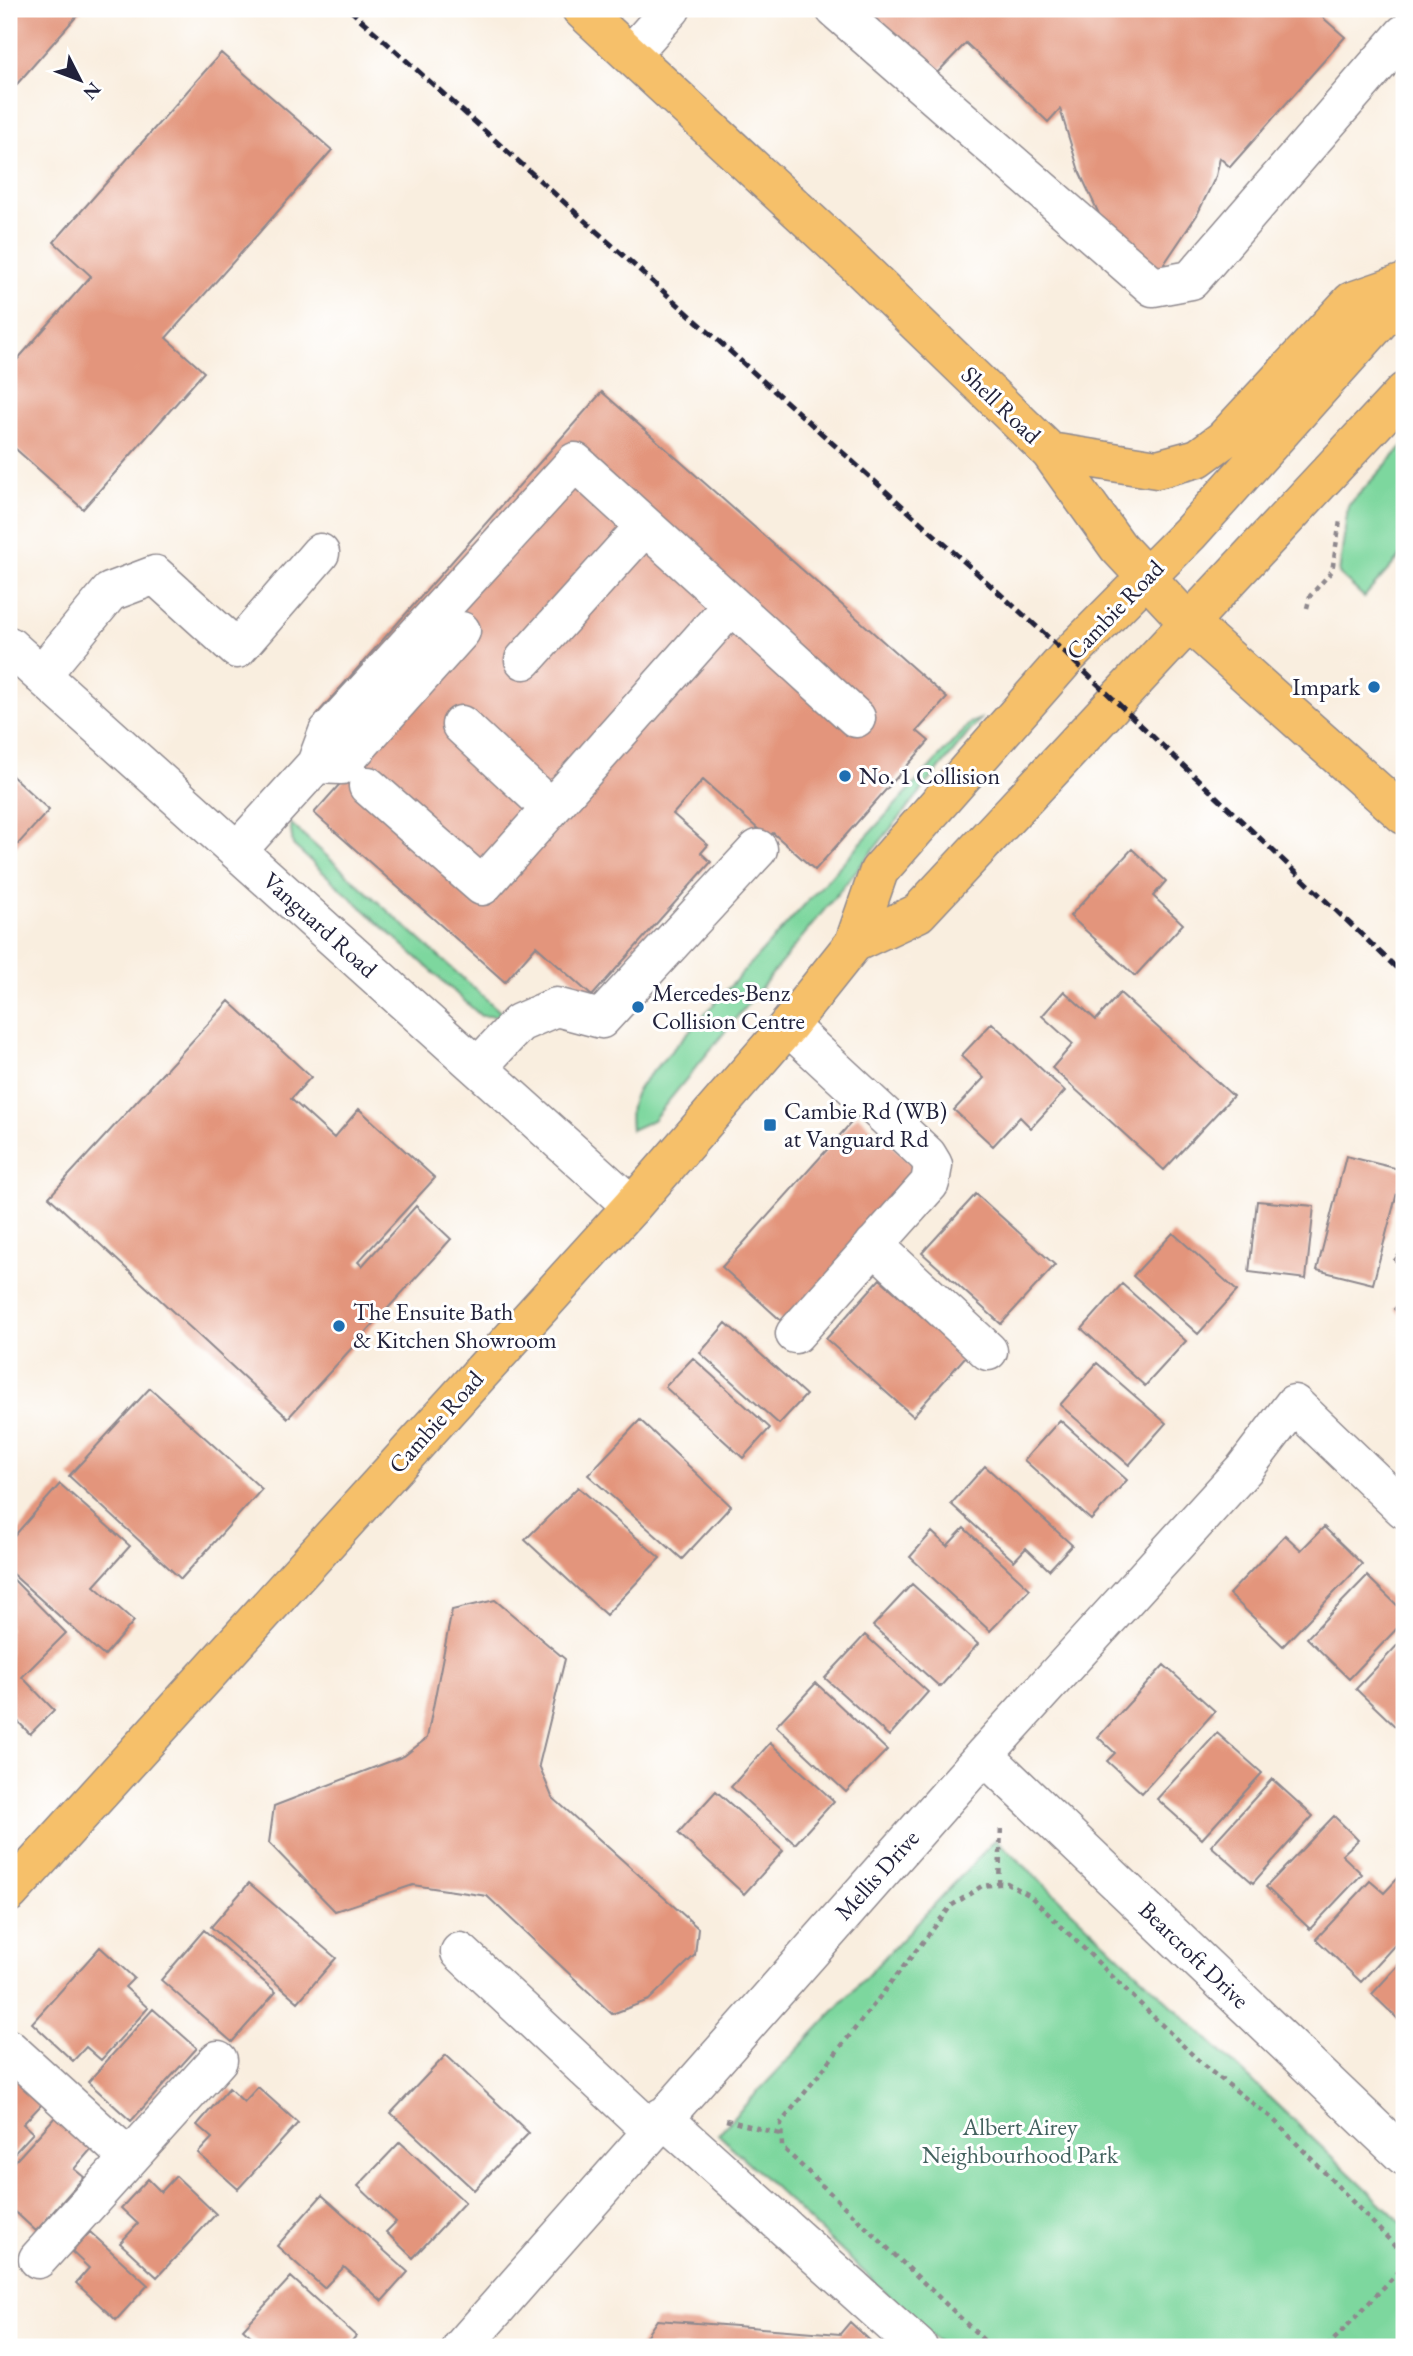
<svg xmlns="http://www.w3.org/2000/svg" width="1413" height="2356" font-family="'EB Garamond',serif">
<rect width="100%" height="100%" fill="#fff"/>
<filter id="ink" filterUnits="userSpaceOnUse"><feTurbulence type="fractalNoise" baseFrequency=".0143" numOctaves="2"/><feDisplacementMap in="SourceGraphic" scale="14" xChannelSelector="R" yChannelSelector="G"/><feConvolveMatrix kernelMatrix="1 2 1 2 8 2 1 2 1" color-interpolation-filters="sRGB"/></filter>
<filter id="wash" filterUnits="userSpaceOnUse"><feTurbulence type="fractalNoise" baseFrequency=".00686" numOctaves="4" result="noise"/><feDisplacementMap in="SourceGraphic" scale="28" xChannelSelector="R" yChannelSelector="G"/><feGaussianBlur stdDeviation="1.57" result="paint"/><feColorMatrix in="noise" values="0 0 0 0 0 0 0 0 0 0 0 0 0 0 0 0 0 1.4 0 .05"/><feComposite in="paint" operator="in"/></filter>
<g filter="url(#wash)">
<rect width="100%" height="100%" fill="#f9eedf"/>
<!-- green -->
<path fill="#7dd79e" stroke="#507c6c" stroke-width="2" d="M1404 445V552L1364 597 1339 574 1348 506Z
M980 719 653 1120 631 1130C629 1109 630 1099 643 1082L970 723Z
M290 823 505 1016H481L293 845Z
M996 1839 1404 2225V2347H943L718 2134Z"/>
<g id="blocks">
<!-- building -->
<path fill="#e3957b" d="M9 9H83L9 93Z
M863 9H1313L1345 37 1230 167 1220 158 1216 176 1197 215 1154 279 1105 227 1079 171 1060 109 1048 122 966 43 936 74Z
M221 53 332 150 166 338 204 372 83 509 9 443V369L91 276 54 242Z
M9 223 16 230 9 237Z
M602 392 947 698 917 731 929 741 815 870 773 833 767 837 703 780 673 814 708 845 701 853 711 862 592 996 536 946 505 982 314 813 469 639 351 741 319 712Z
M9 773 49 810 9 854Z
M1132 849 1166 881 1153 896 1183 924 1135 976 1070 916Z
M1064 991 1096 1020 1120 993 1233 1096 1164 1170 1052 1068 1073 1044 1042 1016Z
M229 1001 311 1077 291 1099 334 1138 359 1109 435 1178 358 1262 362 1266 416 1206 451 1239 288 1418 49 1197Z
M992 1023 1065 1091 1031 1128 1020 1117 993 1146 954 1110 984 1078 961 1056Z
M858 1115 923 1174 787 1326 722 1267Z
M1346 1156 1403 1170 1373 1284 1317 1270Z
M976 1194 1055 1265 1001 1324 922 1253Z
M1257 1201 1314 1206 1306 1279 1249 1272Z
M1173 1233 1237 1291 1198 1334 1133 1276Z
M1404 1248V1269L1394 1260Z
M880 1279 966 1356 913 1416 826 1339Z
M1122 1284 1186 1341 1145 1386 1082 1329Z
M1404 1298V1318L1394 1309Z
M726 1323 806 1395 779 1424 700 1353Z
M693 1358 770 1428 743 1458 665 1387Z
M1097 1363 1166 1423 1129 1465 1060 1405Z
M150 1388 262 1489 181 1579 69 1476Z
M640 1420 731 1506 682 1559 588 1475Z
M1060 1420 1127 1480 1091 1520 1024 1460Z
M985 1466 1072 1545 1049 1570 1026 1548 1014 1561 951 1504Z
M60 1484 130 1546 94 1586 134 1621 104 1656 9 1571V1542Z
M578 1487 660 1558 606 1615 525 1540Z
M1324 1527 1362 1564 1283 1646 1229 1594 1285 1535 1301 1550Z
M964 1528 1030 1589 990 1631 910 1557 932 1532 947 1546Z
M9 1575 66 1633 22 1677 54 1710 30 1734 9 1712Z
M1367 1576 1404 1612V1621L1349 1679 1307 1638Z
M912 1584 978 1644 940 1687 873 1626Z
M495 1600 565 1659 539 1765 552 1797 698 1928 695 1955 649 2000 612 2014 487 1896 413 1885 335 1911 269 1843 274 1806 404 1756 427 1738 452 1610Z
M865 1635 928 1692 889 1736 825 1678Z
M1404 1638V1724L1399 1730 1356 1689Z
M1164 1665 1215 1711 1142 1793 1107 1761 1115 1753 1098 1737Z
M816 1683 887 1750 846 1792 776 1726Z
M1217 1733 1262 1773 1202 1839 1157 1799Z
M770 1743 834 1801 795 1844 731 1787Z
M1272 1779 1313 1816 1253 1883 1211 1846Z
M716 1791 783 1851 744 1894 678 1833Z
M1334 1816 1358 1840 1342 1855 1362 1874 1310 1929 1266 1887Z
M1398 1878 1404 1883V1935L1361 1982 1316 1939 1370 1881 1384 1893Z
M249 1883 336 1958 298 2002 211 1927Z
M204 1930 276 1992 232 2042 161 1980Z
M100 1947 134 1978 125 1987 148 2008 101 2060 86 2047 73 2061 32 2023Z
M1404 1959V2025L1372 1994Z
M153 2009 197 2048 131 2121 88 2082Z
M446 2055 529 2133 474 2190 391 2113Z
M9 2072 43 2103 23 2124 33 2133 9 2159Z
M258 2087 298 2123 238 2189 198 2153 212 2138 197 2125 229 2088 244 2102Z
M56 2116 92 2148 74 2169 84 2177 36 2231 9 2206V2168Z
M400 2142 465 2202 413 2258 386 2232 396 2222 358 2186Z
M176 2176 216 2214 157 2277 120 2243 138 2224 121 2208 148 2179 161 2192Z
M322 2195 408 2272 382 2301 344 2267 324 2288 277 2246Z
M90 2232 148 2285 116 2320 76 2283 89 2268 72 2252Z
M291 2277 356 2336 347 2347H263L243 2329Z
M657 2320 840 2334 850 2322 877 2347H639Z"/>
</g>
</g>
<g filter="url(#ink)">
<use href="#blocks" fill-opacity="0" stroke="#8e888d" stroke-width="2"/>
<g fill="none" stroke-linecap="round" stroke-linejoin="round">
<defs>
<path id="minor" d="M835 9 1153 287 1191 280 1404 34
M631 54 671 9
M9 646 632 1206
M524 660 645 526
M41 675 110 592 155 575 237 649 320 553
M461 725 550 808
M316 764 328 732 575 462 856 718
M368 786 482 886 732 605
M237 851 316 764 341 765 461 631
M788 1026 927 1155 933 1165 930 1183 795 1334
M478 1067 519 1023 556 1007 601 1019 758 849
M874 1245 988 1351
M984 1755 1404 2156
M460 1952 651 2130
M9 2049 129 2158
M662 2117 918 2347
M38 2259 218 2060
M462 2347 984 1755 1245 1468 1294 1404 1404 1509"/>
<path id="major" d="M581 9 855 263 1050 452 1118 547 1188 622 1404 815
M1050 452 1157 469 1198 458 1224 439 1352 301 1404 283
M854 943 918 913 1404 392
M9 1893 632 1206 788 1026 854 943 879 871 1068 656 1190 533 1404 294"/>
</defs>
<!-- minor casing -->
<use href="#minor" stroke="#8e888d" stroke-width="41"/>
<!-- major casing -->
<use href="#major" stroke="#8e888d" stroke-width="41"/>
<!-- path -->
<path stroke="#8e888d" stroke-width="4.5" stroke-dasharray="5 5" stroke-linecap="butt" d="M1307 608 1310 596 1332 571 1340 521
M999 1884 1001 1825
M726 2120 780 2134
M991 2347 782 2147 781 2123 951 1906 982 1886 1007 1883 1029 1895 1204 2066 1273 2119 1404 2255
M1327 2347 1404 2266"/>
<!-- minor -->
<use href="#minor" stroke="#fff" stroke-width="38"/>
<!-- major -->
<use href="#major" stroke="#f6c06b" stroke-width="38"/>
<!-- rail -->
<path stroke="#22223b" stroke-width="5" stroke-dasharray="10 5" stroke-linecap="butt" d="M349 9 1047 636 1404 975"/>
</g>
</g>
<!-- markers -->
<g fill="#1f6fb2" stroke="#fff" stroke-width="2.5">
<circle cx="1374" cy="687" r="7"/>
<circle cx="845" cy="776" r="7"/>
<circle cx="638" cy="1007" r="7"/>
<rect x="763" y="1118" width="14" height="14" rx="3.5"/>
<circle cx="339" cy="1326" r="7"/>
</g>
<g text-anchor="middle" stroke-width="6" stroke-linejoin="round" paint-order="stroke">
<!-- street labels -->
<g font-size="24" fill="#22223b" stroke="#fff">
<text transform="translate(1001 405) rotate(44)" y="8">Shell Road</text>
<text transform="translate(1115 610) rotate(-46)" y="8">Cambie Road</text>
<text transform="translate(320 925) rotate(42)" y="8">Vanguard Road</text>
<text transform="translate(436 1422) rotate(-48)" y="8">Cambie Road</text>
<text transform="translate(877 1875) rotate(-48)" y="8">Mellis Drive</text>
<text transform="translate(1194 1955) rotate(44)" y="8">Bearcroft Drive</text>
</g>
<!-- poi labels -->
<g font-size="24" fill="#22223b" stroke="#fff" text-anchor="start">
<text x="1360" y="695" text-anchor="end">Impark</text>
<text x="859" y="784">No. 1 Collision</text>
<text x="652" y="1001">Mercedes-Benz<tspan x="652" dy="28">Collision Centre</tspan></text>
<text x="784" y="1119">Cambie Rd (WB)<tspan x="784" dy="28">at Vanguard Rd</tspan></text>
<text x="353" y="1320">The Ensuite Bath<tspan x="353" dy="28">&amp; Kitchen Showroom</tspan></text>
</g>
<!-- park labels -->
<g font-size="24" fill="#42615e" stroke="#fff">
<text x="1020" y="2135">Albert Airey<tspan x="1020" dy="28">Neighbourhood Park</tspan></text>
</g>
</g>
<!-- margin -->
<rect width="1413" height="2356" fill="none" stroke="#fff" stroke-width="35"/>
<!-- north arrow -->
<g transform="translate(80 80) rotate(132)" stroke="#ffffff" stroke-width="5" paint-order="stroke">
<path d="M0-5L12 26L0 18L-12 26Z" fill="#22223b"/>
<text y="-10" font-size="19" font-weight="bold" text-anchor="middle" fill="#22223b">N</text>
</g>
</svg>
